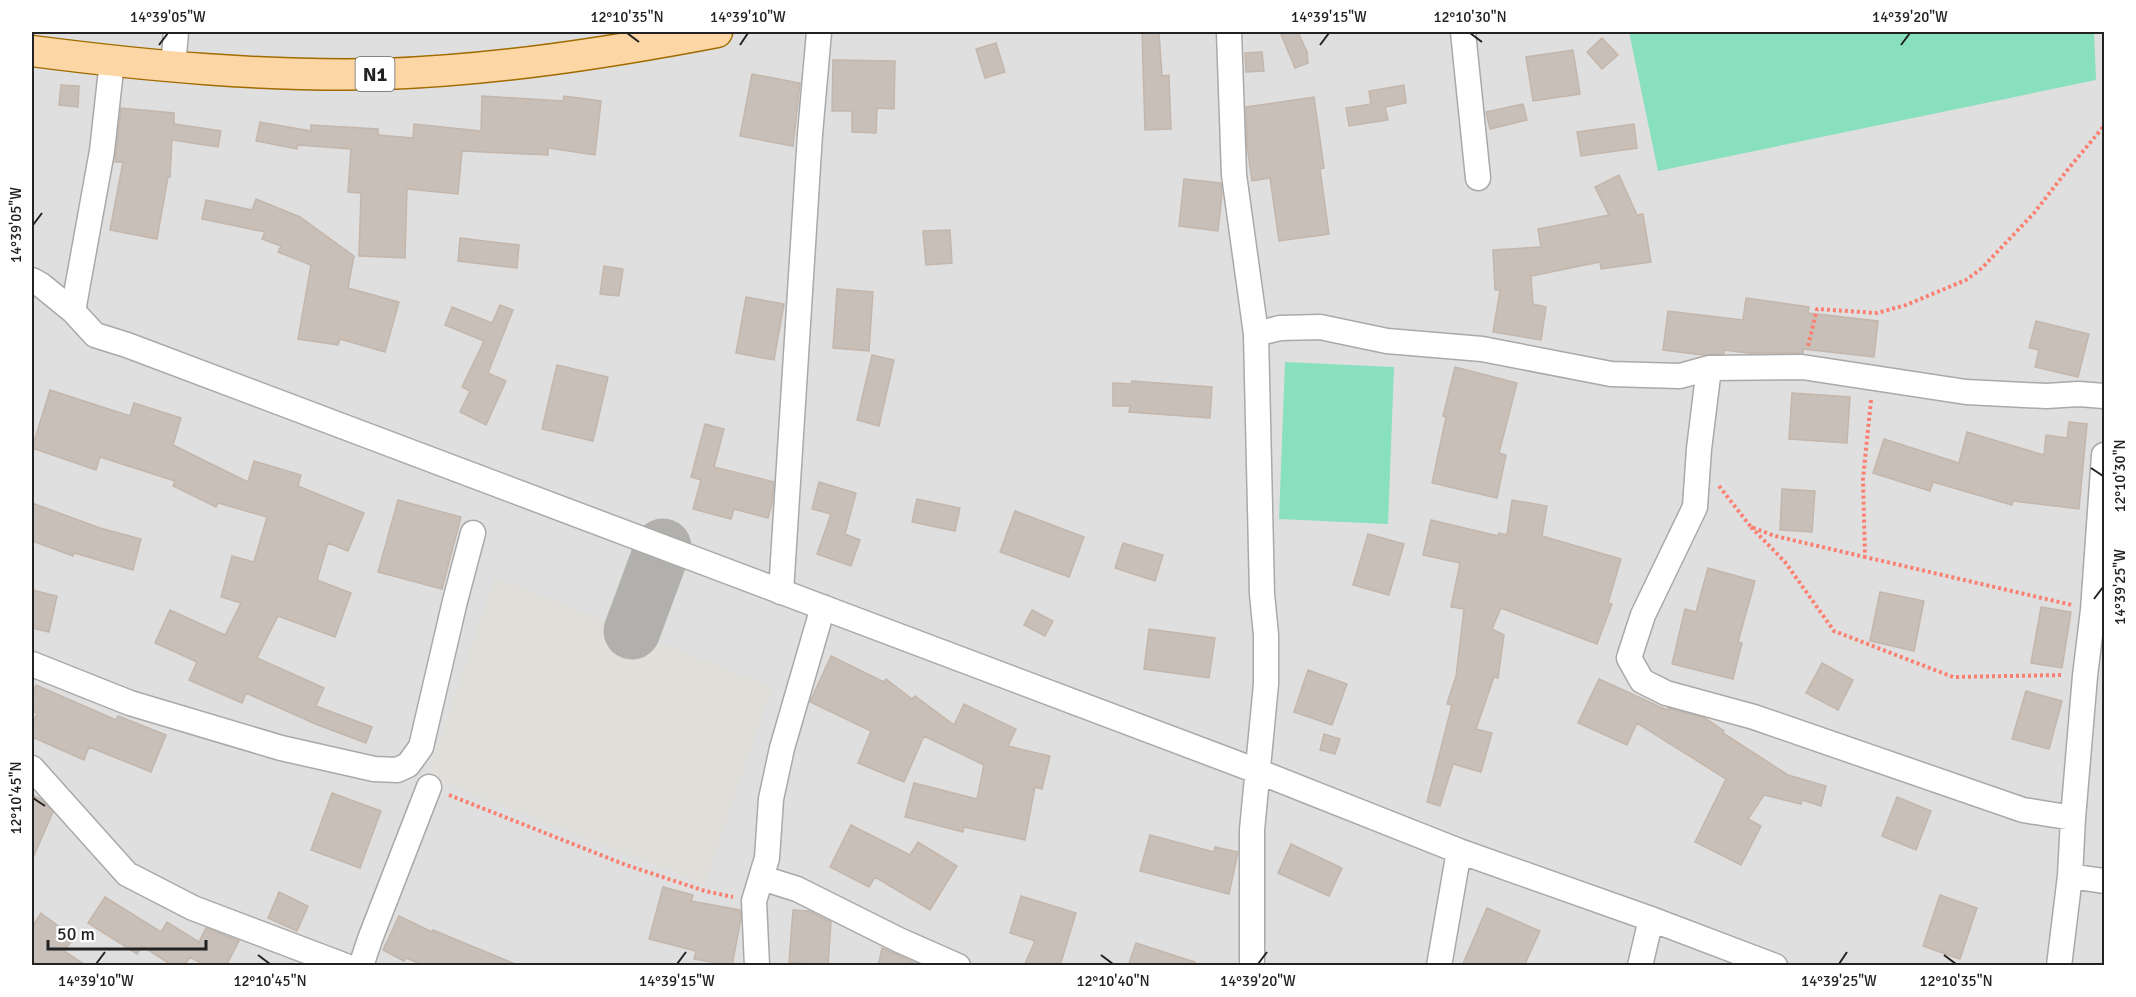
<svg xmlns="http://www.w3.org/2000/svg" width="2136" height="997" font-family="Signika,sans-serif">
<rect width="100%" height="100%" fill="#f2efe9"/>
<!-- residential -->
<path fill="#e0dfdf" d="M32 32H2104V965H32Z"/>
<!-- airport -->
<path fill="#e1dfda" d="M495 577 772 687 705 884 427 776Z"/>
<!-- pitch -->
<path fill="#88e0be" d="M1629 32H2094L2096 80 1658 171Z
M1285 362 1394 367 1388 524 1279 519Z"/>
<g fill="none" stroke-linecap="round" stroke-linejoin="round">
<!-- taxiway -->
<path stroke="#b1b0ac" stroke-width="57" d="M632 631 663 547"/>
</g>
<!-- building -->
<path fill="#c7bfb8" stroke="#c4b6ab" stroke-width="1.5" d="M1142 32H1159L1162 76 1169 75 1171 129 1145 130Z
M1280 32H1298L1307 52 1308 63 1295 68Z
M1602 38 1618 55 1602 69 1587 52Z
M996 43 1005 72 985 78 976 49Z
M1573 50 1580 94 1533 101 1526 57Z
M1262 52 1264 71 1246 72 1245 53Z
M833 60 895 61 894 109 877 108 876 133 852 132V111H832Z
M752 74 800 83 793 146 740 136Z
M61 85 79 86 78 107 59 105Z
M1404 85 1406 103 1385 107 1388 120 1349 126 1346 108 1371 104 1369 91Z
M482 96 563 101 564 96 601 101 595 155 548 148V155L462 151 458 194 407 189 405 258 359 256 361 193 348 192 351 149 298 145 297 149 256 141 260 122 311 131V125L378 129V135L413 138 414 124 481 131Z
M1314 97 1324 168 1320 169 1329 234 1279 241 1270 178 1252 181 1247 146 1246 107Z
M1523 104 1527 120 1490 129 1486 112Z
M121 108 174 113V124L221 131 218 147 172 140 170 177H168L157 239 110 230 123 162H115Z
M1634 124 1637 148 1581 156 1577 132Z
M1619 175 1637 215 1643 214 1651 262 1601 269 1600 262 1531 276 1533 304 1546 307 1541 340 1493 332 1500 290H1495L1493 250 1541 247 1538 229 1609 215 1595 187Z
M1184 179 1221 183 1222 194 1218 231 1179 226Z
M256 199 300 217 354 256 348 288 399 302 385 352 340 339 338 345 298 339 311 265 278 252 281 246 262 239 265 232 202 219 206 200 252 210Z
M950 230 952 263 926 265 923 231Z
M460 238 519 245 517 268 458 261Z
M604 266 623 269 619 296 600 294Z
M837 289 873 292 869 351 833 348Z
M746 297 784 304 774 360 736 353Z
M1746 298 1809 307 1808 313 1878 321 1874 357 1803 349V353H1748L1724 350V354L1703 355 1663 350 1668 311 1743 320Z
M500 305 513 310 488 373 506 381 486 425 460 412 470 391 462 387 484 341 445 325 452 307 492 323Z
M2036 321 2089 334 2078 377 2035 367 2039 350 2029 348Z
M872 355 894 360 879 426 857 420Z
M557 365 608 377 593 441 542 429Z
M1455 367 1517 383 1499 453 1506 455 1497 498 1432 483 1446 417 1443 416Z
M1132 381 1212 387 1210 418 1129 412 1130 406H1113V383L1131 384Z
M50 390 130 416 134 403 181 418 173 445 248 482 254 461 301 475 298 486 364 513 348 551 328 543 317 580 351 593 335 637 278 616 257 658 324 688 316 706 372 727 366 743 318 725 246 693 242 703 189 680 197 662 155 643 170 610 225 635 241 603 221 597 232 556 254 562 267 517 218 503 216 507 173 486 175 481 100 457 96 470 32 448Z
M1792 393 1850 397 1847 443 1789 439Z
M2069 422 2087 424 2079 509 2013 501 2012 505 1933 482 1930 491 1873 473 1884 439 1959 463 1967 432 2044 455 2046 435 2067 438Z
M705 424 724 429 714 467 774 482 772 504 768 518 734 509 731 519 693 509 701 480 691 477Z
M819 482 856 493 845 534 860 540 851 566 817 554 831 514 812 509Z
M1782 489 1815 491 1812 532 1780 530Z
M917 499 960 508 955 531 912 522Z
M398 500 461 517 442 589 378 572Z
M1512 500 1547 506 1542 536 1621 559 1608 603 1612 604 1597 644 1501 608 1492 629 1504 635 1498 678 1494 677 1476 729 1492 733 1481 772 1453 764 1440 806 1427 802 1452 705 1447 704 1456 676 1464 609 1451 607 1460 563 1423 555 1431 520 1498 536 1499 533 1507 535Z
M32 503 100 528 141 539 133 570 74 553 73 556 32 541Z
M1015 511 1084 537 1069 577 1000 552Z
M1368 534 1404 544 1389 595 1353 585Z
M1123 543 1163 555 1155 581 1115 568Z
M1708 568 1755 581 1738 642 1742 643 1733 679 1672 664 1685 609 1696 612Z
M32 590 57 596 49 632 32 628Z
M1880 592 1924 601 1914 651 1870 641Z
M2041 607 2071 612 2062 668 2031 663Z
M1032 610 1053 621 1045 636 1024 625Z
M1149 629 1215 638 1209 678 1144 669Z
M831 656 884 682 886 679 912 699 915 696 954 725 964 704 1016 729 1008 746 1050 756 1042 789 1035 787 1025 840 964 827 963 832 905 817 914 783 977 799 984 765 924 736 904 782 858 763 871 731 810 702Z
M1822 663 1853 680 1838 710 1806 693Z
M1308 670 1347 684 1332 725 1294 712Z
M1599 679 1667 710 1668 708 1705 718 1724 731 1723 733 1788 775 1826 786 1821 806 1802 800 1801 804 1764 795 1748 819 1761 826 1741 865 1695 842 1726 779 1637 723 1627 745 1578 723Z
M36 685 116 720 118 716 166 735 151 772 89 747 84 760 32 737V726L37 713 32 711V696Z
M2026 691 2062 701 2049 749 2012 739Z
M1324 734 1340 739 1335 754 1320 750Z
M332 793 381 811 360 868 311 850Z
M32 795 41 799 53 812 32 860Z
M1897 797 1931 811 1916 850 1882 836Z
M851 825 910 855 918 842 957 866 930 910 875 877 869 887 830 867Z
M1150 835 1214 852 1215 847 1238 852 1229 894 1140 871Z
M1291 844 1342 868 1329 896 1278 873Z
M663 887 693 895 691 901 740 910 741 918 732 966 694 959 696 951 649 939Z
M279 892 308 906 297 931 268 918Z
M1940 895 1977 908 1960 959 1923 946Z
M1021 896 1076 913 1060 966H1024L1035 941 1010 933Z
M105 897 161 932 167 922 199 942 206 928 239 941 226 966H206L190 957 184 966H173L142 946 137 954 88 923Z
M1487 908 1540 931 1524 966H1462Z
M793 910 809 911 831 922 828 965 789 962Z
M41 913 74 938 64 951 87 966H32V927Z
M399 916 432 932 433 930 520 966H426L406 958 404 961 383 950Z
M1136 943 1195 962V966H1128Z
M882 948 893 953 922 966H878Z"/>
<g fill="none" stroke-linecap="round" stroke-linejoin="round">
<defs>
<path id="minor" d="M1229 32 1234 175 1256 334 1262 594 1266 635V684L1252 830V966
M1463 32 1478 178
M173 67 176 32
M32 280 41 285 73 311 95 335 127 345 1257 771 1459 851 1651 919 1775 966
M73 311 102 151 112 61
M1256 334 1280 328 1320 327 1387 341 1482 349 1611 374 1680 376 1709 368 1802 367 1966 392 2046 396 2079 394 2104 396
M1709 368 1699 449 1695 507 1643 615 1629 658 1642 681 1666 693 1754 717 2023 810 2073 818
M781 592 810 134 819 32
M32 664 130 703 281 748 374 769 397 770 408 765 421 747 455 601 473 533
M32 768 127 874 193 908 346 966
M2070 876 2104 881
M762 878 797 889 899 940 958 966
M361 966 370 939 429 787
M757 966 754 901 767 858 771 799 782 748 823 607
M1439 966 1459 851
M1640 966 1651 919
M2059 966 2070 876 2073 818 2085 676 2093 610 2104 455"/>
<path id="major" d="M32 51C148 66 266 77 384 74 496 70 607 53 717 32"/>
</defs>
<!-- minor casing -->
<use href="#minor" stroke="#a9a9a9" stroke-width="27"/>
<!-- major casing -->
<use href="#major" stroke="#a06b00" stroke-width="33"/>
<!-- path -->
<path stroke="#fa8072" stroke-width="4" stroke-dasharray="3 3" stroke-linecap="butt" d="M1808 346 1817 309 1877 313 1906 305 1966 280 1982 268 2034 213 2069 168 2104 126
M1871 400 1863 479 1865 557 2072 605
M1719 486 1751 527 1775 536 1865 557
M1751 527 1785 562 1834 631 1953 677 2063 675
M449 795 626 865 705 891 733 897"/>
<!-- minor -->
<use href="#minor" stroke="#fff" stroke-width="24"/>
<!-- major -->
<use href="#major" stroke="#fcd6a4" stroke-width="30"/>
</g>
<!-- ticks -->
<path fill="none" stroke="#222" stroke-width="2" d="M627 33 639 42M1470 33 1482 42M159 45 168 33M740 45 748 33M1320 45 1329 33M1901 45 1910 33M33 225 42 213M2091 468 2103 476M2094 599 2103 587M33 798 45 806M258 955 270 964M1101 955 1113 964M1944 955 1956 964M96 964 105 952M677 964 686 952M1258 964 1267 952M1839 964 1847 952"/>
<g text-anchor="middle" stroke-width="5" stroke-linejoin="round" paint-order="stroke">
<!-- shield labels -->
<rect fill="#fff" stroke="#646464" stroke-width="1.5" x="355.5" y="57" width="39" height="34" rx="4.5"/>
<g font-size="20" font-weight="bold" fill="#222">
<text x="375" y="81">N1</text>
</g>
</g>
<!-- border -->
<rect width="2136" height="997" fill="none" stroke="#ffffff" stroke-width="66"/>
<!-- scale -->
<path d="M48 940v9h158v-9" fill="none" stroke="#222222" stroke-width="3"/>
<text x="57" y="940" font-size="18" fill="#222222" stroke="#ffffff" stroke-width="4.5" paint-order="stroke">50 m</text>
<rect x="33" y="33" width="2070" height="931" fill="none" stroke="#222" stroke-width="2"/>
<g font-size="15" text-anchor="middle" fill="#222">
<text x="168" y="22">14°39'05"W</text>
<text x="627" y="22">12°10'35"N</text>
<text x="748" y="22">14°39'10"W</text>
<text x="1329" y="22">14°39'15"W</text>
<text x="1470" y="22">12°10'30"N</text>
<text x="1910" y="22">14°39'20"W</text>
<text transform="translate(16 225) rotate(-90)" y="5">14°39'05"W</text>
<text transform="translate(2120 476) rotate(-90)" y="5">12°10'30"N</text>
<text transform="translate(2120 587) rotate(-90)" y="5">14°39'25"W</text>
<text transform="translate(16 798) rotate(-90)" y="5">12°10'45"N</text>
<text x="96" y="986">14°39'10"W</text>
<text x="270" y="986">12°10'45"N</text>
<text x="677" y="986">14°39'15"W</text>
<text x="1113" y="986">12°10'40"N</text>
<text x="1258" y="986">14°39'20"W</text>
<text x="1839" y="986">14°39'25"W</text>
<text x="1956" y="986">12°10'35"N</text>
</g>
</svg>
